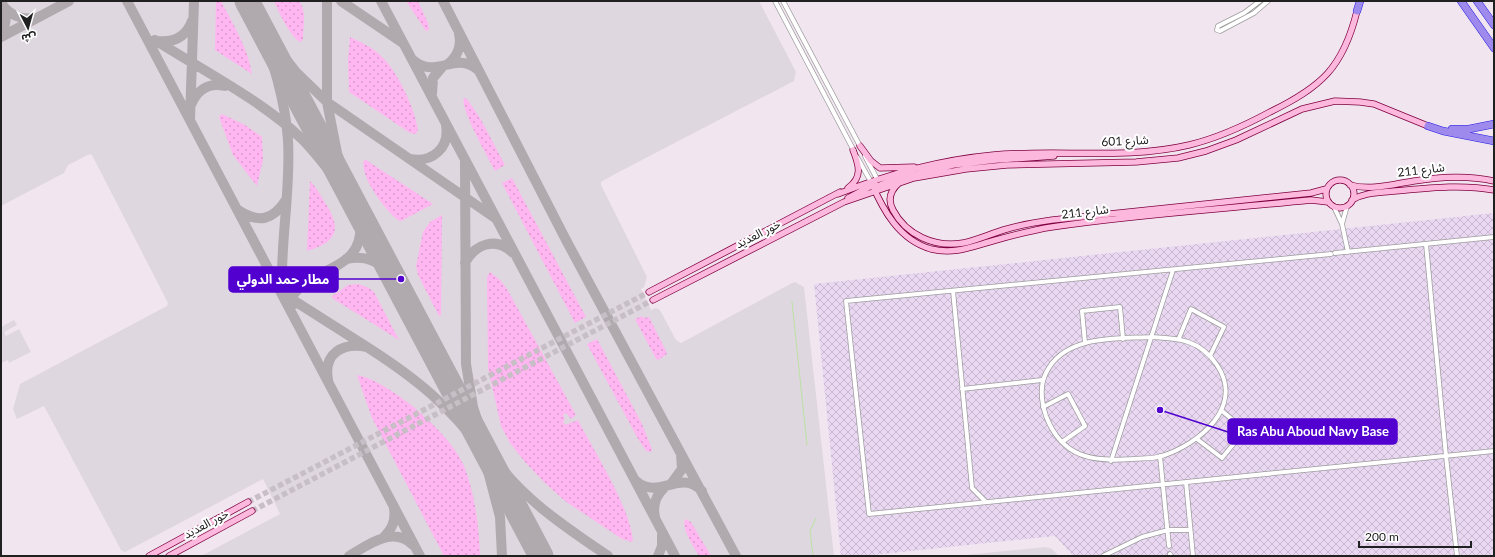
<svg xmlns="http://www.w3.org/2000/svg" width="1495" height="557" font-family="Lato,'Noto Sans Arabic',sans-serif">
<defs>
<pattern id="military-cross-hatch" width="8" height="8" patternUnits="userSpaceOnUse"><rect width="8" height="8" fill="#ead8f3"/><path d="M0 0l8 8M0 8l8-8" fill="none" stroke="#c8b9d0"/></pattern>
<pattern id="sand-dots" width="8" height="8" patternUnits="userSpaceOnUse"><rect width="8" height="8" fill="#ffb6f1"/><path d="M2 2h.1M6 6h.1" fill="none" stroke="#da9cce" stroke-width="1.8" stroke-linecap="round"/></pattern>
</defs>
<rect width="100%" height="100%" fill="#f1e6f0"/>
<!-- military -->
<path fill="url(#military-cross-hatch)" d="M1494 213V556H1073L1055 536 863 556H841L814 284Z"/>
<!-- airport -->
<path fill="#dfd7df" d="M1 1H759L796 72 794 81 617 173 601 182V185L647 277 644 287 641 289 651 310 656 308 660 310 676 340 681 343 792 283 795 282 804 287 834 556H201L280 514 263 479 125 552 121 550 44 406 17 419 13 409 20 384 167 306 168 303 92 155 90 154 68 165 64 173 1 206Z
M14 320 17 325 4 332 6 336 19 329 31 352 9 363 8 360 1 363V327Z
M1046 547 1052 549 1059 556H955Z"/>
<!-- sand -->
<path fill="url(#sand-dots)" d="M216 1H221C233 24 248 48 252 74L215 50Z
M274 1H299C307 11 303 27 303 39L301 42C292 40 278 11 274 1Z
M406 1H418L428 23 429 30 426 31Z
M350 37C361 42 374 48 382 57 398 72 415 109 418 130L416 134 410 133 349 92 348 60Z
M464 98 467 99 480 118 505 165 495 171C489 159 459 107 464 98Z
M222 114 245 125 262 137 263 160 257 186 233 155 219 117Z
M364 160H366L433 204 401 221 398 220C385 210 359 176 364 160Z
M512 178 586 317 575 323 502 183Z
M310 181C316 187 321 196 326 204 342 230 337 242 307 251Z
M442 215 441 315 439 316 418 275 416 266 423 232 430 222Z
M490 272 500 280 507 289 576 415 571 419 566 413 563 415 565 419 563 422 565 425 578 420C595 453 629 505 633 540L632 542 622 539 565 501 544 482 525 462 510 443 501 426 488 368 487 277Z
M359 284 369 288 374 292 399 340 332 298V296L348 285Z
M642 316 643 318 649 317 667 353 666 355 658 360 656 359 635 319Z
M597 339 642 424 652 449 651 452 646 451 638 439 587 344Z
M357 375C391 382 451 434 464 466 475 494 479 526 480 556H444L372 418Z
M685 519 691 522 711 556H699C694 547 681 529 685 519Z"/>
<g fill="none" stroke-linecap="round" stroke-linejoin="round">
<!-- stream -->
<path stroke="#bbe1a4" stroke-width="1" d="M792 302 807 445
M813 556 810 531 816 518"/>
<!-- taxiway -->
<path stroke="#b0aaaf" stroke-width="10" d="M127 1 420 556
M327 1V102L337 153 351 194
M341 1 403 43
M381 1 675 556
M443 1 566 240 736 556
M4 7C13 17 23 20 35 18
M258 22C273 61 285 99 288 140 291 191 280 242 282 293L367 347C343 342 323 353 328 380
M1 34C8 22 7 12 1 1
M267 35 296 72 327 102 495 218
M1 37 69 1
M155 40C202 70 261 100 301 138 322 159 338 183 356 207
M157 41C174 43 186 37 192 21
M413 60C436 80 455 50 478 70
M448 64C457 57 462 46 459 34
M432 94 433 78 443 66
M191 105C197 90 209 82 225 86
M190 119 194 1
M410 159C432 163 450 148 446 125
M465 162 466 364 473 407 491 462
M238 210C259 224 273 220 286 200
M346 259C367 255 378 261 392 275
M465 263C475 244 496 236 513 253
M277 278 289 284 304 282 294 294 292 306
M304 282C338 264 366 260 360 215
M367 347C417 379 450 406 485 454
M491 454C521 498 564 526 608 556
M484 456 500 517 502 556
M636 481C659 501 680 468 702 491
M671 484 682 469 681 454
M655 517C652 504 656 495 665 487
M383 538C392 529 396 521 394 508
M349 556C368 545 393 525 413 545
M658 556 662 546V534"/>
<!-- runway -->
<path stroke="#b0aaaf" stroke-width="25" d="M247 1 541 556"/>
<!-- secondary-tunnel -->
<path stroke="#c7bec6" stroke-width="5.5" stroke-dasharray="5.5 3" stroke-linecap="butt" d="M248 502 649 292
M252 511 653 300"/>
<defs>
<path id="street" d="M775 1 854 151
M783 1 861 148
M1260 1 1244 13 1218 26 1217 30 1220 31 1254 13 1268 1
M865 156 877 179
M857 157 871 182
M1334 207 1342 224 1348 252
M1342 224 1347 206
M1426 244 1446 456 1457 556
M1335 253 1494 237
M1331 254 846 301 869 514 1494 451
M953 291 972 488 986 502
M1151 337C1179 338 1200 340 1217 365 1245 407 1199 444 1162 456 1153 459 1142 458 1132 459 1093 462 1062 458 1046 416 1041 401 1039 387 1046 373 1064 335 1115 339 1151 337Z
M1179 338 1191 309 1224 327 1210 356
M1085 343 1082 311 1120 307 1123 339
M962 389 1042 380
M1043 407 1068 394 1085 426 1062 442
M1197 439 1222 458 1245 430 1222 411
M1160 456 1169 546
M1111 461 1173 270
M1186 482 1193 556
M1170 554 1171 556
M1103 556 1142 537 1168 530H1190"/>
<path id="secondary" d="M860 146 871 161 880 168 914 167
M1326 194a14 14 0 1 1 28 0a14 14 0 1 1-28 0Z
M871 182C883 210 899 240 931 249 955 255 973 246 996 240 1014 235 1033 230 1052 227 1138 214 1225 209 1311 200L1328 202
M899 183C891 190 887 199 893 210 906 235 935 248 963 243 978 240 992 233 1007 229 1021 225 1037 222 1052 220L1311 193 1326 189
M1350 185C1371 191 1394 184 1414 181 1441 177 1467 175 1494 181
M848 188C863 177 859 165 853 150
M876 188 880 185 893 180 953 165 996 160 1054 156
M838 194C888 174 939 160 993 155 1058 149 1125 160 1189 145 1218 138 1244 126 1270 112 1321 87 1343 68 1357 11
M848 198 875 184
M1352 200C1365 192 1380 193 1395 191 1428 188 1461 184 1494 190
M649 292 840 192
M653 300 844 202 914 178 966 169 1007 165 1136 162 1178 158 1206 151 1236 140 1302 109 1335 101 1360 102 1374 104 1428 126
M149 556 248 502
M169 556 252 511"/>
<path id="highway" d="M1461 1 1494 48
M1477 1 1494 25
M1357 11 1360 1
M1428 126 1443 131 1494 141
M1452 129H1469L1494 124"/>
</defs>
<!-- street casing -->
<use href="#street" stroke="#9d9d9d" stroke-width="5.5"/>
<!-- secondary casing -->
<use href="#secondary" stroke="#7e003f" stroke-width="7"/>
<!-- highway casing -->
<use href="#highway" stroke="#271de5" stroke-width="8"/>
<!-- street -->
<use href="#street" stroke="#fff" stroke-width="4"/>
<!-- secondary -->
<use href="#secondary" stroke="#fdb8de" stroke-width="5.5"/>
<!-- highway -->
<use href="#highway" stroke="#9e8aec" stroke-width="7"/>
</g>
<g text-anchor="middle" stroke-width="4" stroke-linejoin="round" paint-order="stroke">
<!-- street labels -->
<g font-size="12" fill="#202020" stroke="#fff">
<text transform="translate(1125 141) rotate(-3)" y="4">شارع 601</text>
<text transform="translate(1421 170) rotate(-7)" y="4">شارع 211</text>
<text transform="translate(1085 212) rotate(-7)" y="4">شارع 211</text>
<text transform="translate(758 234) rotate(-27)" y="4">خور العديد</text>
<text transform="translate(206 524) rotate(-28)" y="4">خور العديد</text>
</g>
</g>
<!-- callouts -->
<path fill="none" stroke="#5100d0" stroke-width="1.5" d="M401 279L338 279M1160 410L1228 432"/>
<g fill="#5100d0" stroke="#fff" stroke-width="1.5">
<circle cx="401" cy="279" r="4"/>
<circle cx="1160" cy="410" r="4"/>
</g>
<g fill="#5100d0" stroke="#5100d0" stroke-width="1.5">
<rect x="229" y="267" width="109" height="25" rx="4"/>
<rect x="1228" y="419" width="169" height="25" rx="4"/>
</g>
<g font-size="13" text-anchor="middle" font-weight="bold" fill="#fff">
<text x="283" y="284">مطار حمد الدولي</text>
<text x="1313" y="436">Ras Abu Aboud Navy Base</text>
</g>
<!-- border -->
<rect width="1495" height="557" fill="none" stroke="#202020" stroke-width="4"/>
<!-- north arrow -->
<g transform="translate(28 28) rotate(174)" stroke="#ffffff" stroke-width="3" paint-order="stroke">
<path d="M0-3L7 15L0 10L-7 15Z" fill="#202020"/>
<text y="-6" font-size="11" font-weight="bold" text-anchor="middle" fill="#202020">ش</text>
</g>
<!-- scale -->
<path d="M1359 541v6h112v-6" fill="none" stroke="#202020" stroke-width="2"/>
<text x="1365" y="541" font-size="12" fill="#202020" stroke="#ffffff" stroke-width="3" paint-order="stroke">200 m</text>
</svg>
